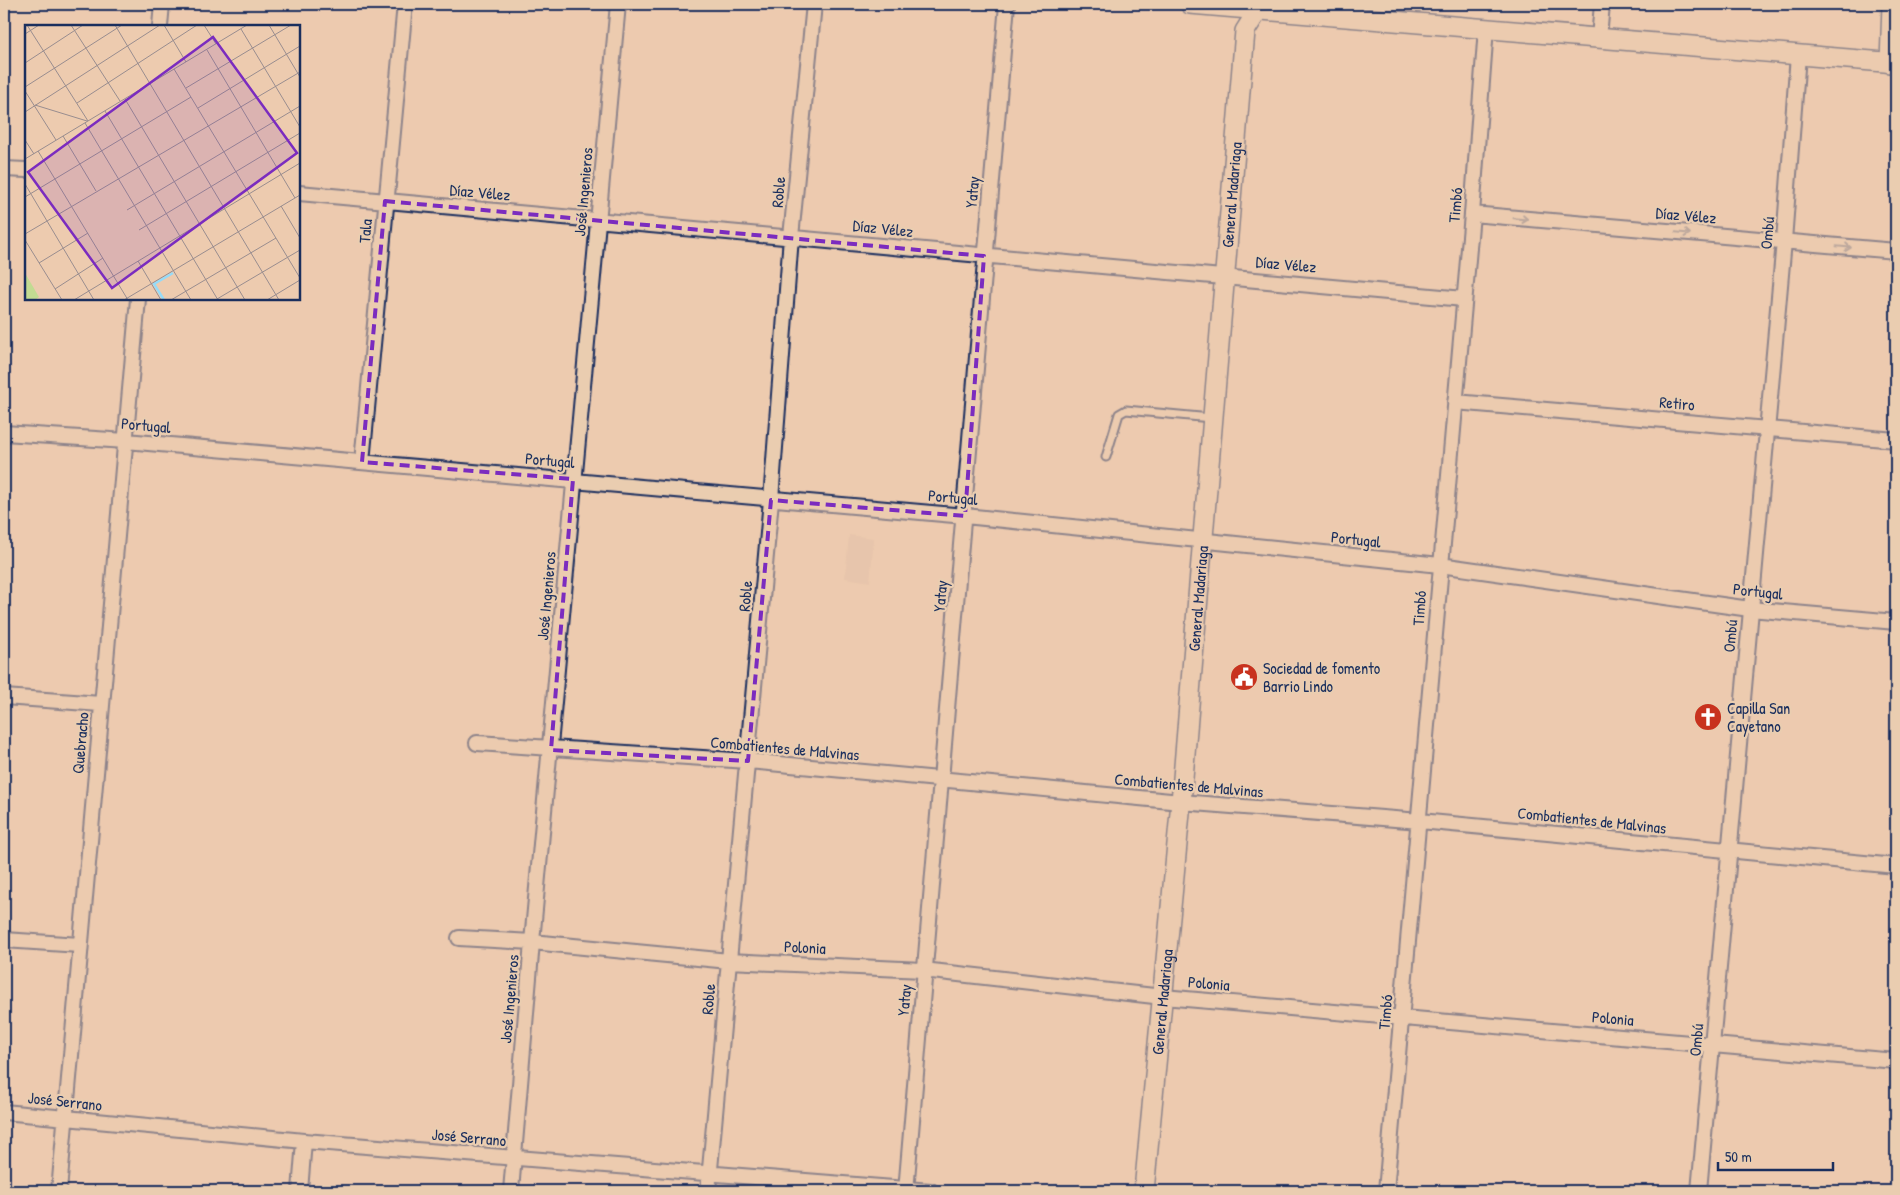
<svg xmlns="http://www.w3.org/2000/svg" width="1900" height="1195" font-family="'Patrick Hand',sans-serif">
<rect width="100%" height="100%" fill="#edcbaf"/>
<filter id="ink" filterUnits="userSpaceOnUse"><feTurbulence type="fractalNoise" baseFrequency=".02" numOctaves="2"/><feDisplacementMap in="SourceGraphic" scale="10" xChannelSelector="R" yChannelSelector="G"/><feConvolveMatrix kernelMatrix="1 2 1 2 8 2 1 2 1" color-interpolation-filters="sRGB"/></filter>
<g filter="url(#ink)">
<!-- built -->
<path fill="#e1bea8" d="M849 535 874 538 870 582 845 578Z"/>
<g fill="none" stroke-linecap="round" stroke-linejoin="round">
<defs>
<path id="lane" d="M1106 457 1119 414 1126 410 1211 418"/>
<path id="street" d="M160 26 162 4
M1599 38 1602 4
M4 169 26 170
M299 193 1464 299
M1472 214 1896 251
M1455 402 1896 440
M4 433 126 441 965 516 1440 565 1750 609 1896 622
M362 462 405 4
M4 697 101 704
M477 743 748 761 1181 802 1420 821 1896 866
M459 938 532 942 729 961 923 970 1163 997 1896 1061
M4 940 80 945
M4 1112 304 1141 931 1191
M59 1191 138 299
M300 1191 304 1141
M511 1191 532 942 618 4
M708 1191 771 500 791 237 814 4
M906 1191 1007 4
M1386 1191 1472 214 1486 28
M1699 1191 1784 241 1798 55"/>
<g id="secondary">
<path d="M1190 4 1896 63"/>
<path d="M1890 63 1892 4"/>
<path id="s1" d="M1144 1191 1181 802 1245 31 1262 4"/>
</g>
</defs>
<!-- lane casing -->
<use href="#lane" stroke="#1b2f5e" stroke-width="11"/>
<!-- street casing -->
<use href="#street" stroke="#1b2f5e" stroke-width="18"/>
<!-- secondary casing -->
<use href="#secondary" stroke="#1b2f5e" stroke-width="22"/>
<!-- lane -->
<use href="#lane" stroke="#eacdb0" stroke-width="7"/>
<!-- street -->
<use href="#street" stroke="#eacdb0" stroke-width="14"/>
<!-- secondary -->
<use href="#secondary" stroke="#eacdb0" stroke-width="19"/>
</g>
<!-- one-way arrows -->
<defs><path id="oneway-shaft" d="M-6 0H5M1.5-3L5.5 0L1.5 3" fill="none" stroke-width="1.6" stroke-linecap="round" stroke-linejoin="round" transform="scale(1.25)"/></defs>
<g stroke="#827e87">
<use href="#oneway-shaft" transform="translate(1521 219) rotate(5)"/>
<use href="#oneway-shaft" transform="translate(1683 233) rotate(5)"/>
<use href="#oneway-shaft" transform="translate(1844 247) rotate(5)"/>
</g>
</g>
<!-- marked area -->
<path d="M0 0H1900V1195H0ZM385 201 984 256 965 516 771 500 748 761 551 750 573 479 362 462Z" fill="#edcbaf" fill-opacity=".55" fill-rule="evenodd"/>
<path fill="none" stroke="#7b2cbf" stroke-width="4" stroke-dasharray="10 6" stroke-linejoin="round" d="M385 201 984 256 965 516 771 500 748 761 551 750 573 479 362 462Z"/>
<!-- icons -->
<defs>
<symbol id="civic-disc" viewBox="-11 -11 22 22"><circle r="9.5" fill="#c8321e" stroke="#eacdb0"/><path d="M-.6-6.5H3V-4.5H.6V-3L4-1V1h2V6H-6V1h2V-1L-.6-3ZM-1.2 2.5V6h2.4V2.5Z" fill="#fff"/></symbol>
<symbol id="church-disc" viewBox="-11 -11 22 22"><circle r="9.5" fill="#c8321e" stroke="#eacdb0"/><path d="M-1.2-6h2.4v3.5h3.3v2.4h-3.3V6h-2.4V-.1h-3.3v-2.4h3.3Z" fill="#fff"/></symbol>
</defs>
<g fill-rule="evenodd">
<use href="#civic-disc" x="1228" y="661" width="32" height="32"/>
<use href="#church-disc" x="1692" y="701" width="32" height="32"/>
</g>
<g text-anchor="middle" stroke-width="4.5" stroke-linejoin="round" paint-order="stroke">
<!-- street labels -->
<g font-size="16" fill="#1b2f5e" stroke="#eacdb0">
<text transform="translate(480 192) rotate(5)" y="6">Díaz Vélez</text>
<text transform="translate(583 192) rotate(-85)" y="6">José Ingenieros</text>
<text transform="translate(778 192) rotate(-85)" y="6">Roble</text>
<text transform="translate(972 192) rotate(-85)" y="6">Yatay</text>
<text dy="6" stroke="none"><textPath href="#s1" startOffset="1000">General Madariaga</textPath></text>
<text transform="translate(1455 205) rotate(-85)" y="6">Timbó</text>
<text transform="translate(1686 215) rotate(5)" y="6">Díaz Vélez</text>
<text transform="translate(883 228) rotate(6)" y="6">Díaz Vélez</text>
<text transform="translate(365 231) rotate(-85)" y="6">Tala</text>
<text transform="translate(1767 233) rotate(-85)" y="6">Ombú</text>
<text transform="translate(1286 264) rotate(5)" y="6">Díaz Vélez</text>
<text transform="translate(1677 403) rotate(5)" y="6">Retiro</text>
<text transform="translate(146 425) rotate(5)" y="6">Portugal</text>
<text transform="translate(550 460) rotate(5)" y="6">Portugal</text>
<text transform="translate(953 497) rotate(5)" y="6">Portugal</text>
<text transform="translate(1356 539) rotate(6)" y="6">Portugal</text>
<text transform="translate(1758 591) rotate(6)" y="6">Portugal</text>
<text transform="translate(546 596) rotate(-85)" y="6">José Ingenieros</text>
<text transform="translate(745 596) rotate(-85)" y="6">Roble</text>
<text transform="translate(940 596) rotate(-85)" y="6">Yatay</text>
<text dy="6" stroke="none"><textPath href="#s1" startOffset="595">General Madariaga</textPath></text>
<text transform="translate(1419 608) rotate(-86)" y="6">Timbó</text>
<text transform="translate(1730 636) rotate(-85)" y="6">Ombú</text>
<text transform="translate(80 743) rotate(-85)" y="6">Quebracho</text>
<text transform="translate(785 748) rotate(5)" y="6">Combatientes de Malvinas</text>
<text transform="translate(1189 785) rotate(5)" y="6">Combatientes de Malvinas</text>
<text transform="translate(1592 820) rotate(6)" y="6">Combatientes de Malvinas</text>
<text transform="translate(805 947) rotate(3)" y="6">Polonia</text>
<text transform="translate(1209 983) rotate(5)" y="6">Polonia</text>
<text transform="translate(509 999) rotate(-85)" y="6">José Ingenieros</text>
<text transform="translate(708 999) rotate(-85)" y="6">Roble</text>
<text transform="translate(904 1000) rotate(-85)" y="6">Yatay</text>
<text dy="6" stroke="none"><textPath href="#s1" startOffset="190">General Madariaga</textPath></text>
<text transform="translate(1385 1012) rotate(-85)" y="6">Timbó</text>
<text transform="translate(1613 1018) rotate(5)" y="6">Polonia</text>
<text transform="translate(1696 1040) rotate(-85)" y="6">Ombú</text>
<text transform="translate(65 1101) rotate(6)" y="6">José Serrano</text>
<text transform="translate(469 1137) rotate(5)" y="6">José Serrano</text>
</g>
<!-- poi labels -->
<g font-size="16" fill="#1b2f5e" stroke="#eacdb0" text-anchor="start">
<text x="1263" y="674">Sociedad de fomento<tspan x="1263" dy="18">Barrio Lindo</tspan></text>
<text x="1727" y="714">Capilla San<tspan x="1727" dy="18">Cayetano</tspan></text>
</g>
</g>
<!-- overview -->
<g transform="translate(25 25)">
<rect width="275" height="275" fill="#edcbaf"/>
<path d="M0 248 14 272 10 275H0Z" fill="#c2db92"/>
<path fill="none" stroke="#96dbf8" stroke-width="2.5" d="M139 275 129 259 148 248"/>
<path fill="none" stroke="#998d8f" stroke-width="1" d="M2 0 63 96M46 0 95 76M90 0 254 275M139 0 161 37M179 0 191 19M244 0 275 52M216 4 275 102M0 9 14 0M182 25 270 173M0 38 58 0M149 44 275 253M0 62 97 0M161 63 266 0M0 66 31 115M100 74 220 275M52 78 172 0M10 80 62 96M173 83 275 21M80 86 193 275M0 87 135 0M60 98 166 275M38 111 71 166M0 115 9 129M13 126 103 275M0 134 222 0M0 159 69 275M0 172 166 72M256 181 275 213M102 185 275 81M114 205 275 108M0 209 275 47M0 215 37 275M113 236 136 275M14 238 63 208M30 264 78 233M192 274 275 225M49 275 275 138M99 275 275 170M146 275 251 213M242 275 275 255"/>
<path fill="#7b2cbf" fill-opacity="0.15" stroke="#7b2cbf" stroke-width="2.5" d="M188 12 272 128 87 263 3 147Z"/>
<rect width="275" height="275" fill="none" stroke="#1b2f5e" stroke-width="2.5"/>
</g>
<!-- margin -->
<rect width="1900" height="1195" fill="none" stroke="#eacdb0" stroke-width="20"/>
<rect x="10" y="10" width="1880" height="1175" fill="none" stroke="#1b2f5e" stroke-width="2" filter="url(#ink)"/>
<!-- scale -->
<path d="M1718 1162v8h115v-8" fill="none" stroke="#1b2f5e" stroke-width="2.5"/>
<text x="1725" y="1162" font-size="15" fill="#1b2f5e" stroke="#eacdb0" stroke-width="4" paint-order="stroke">50 m</text>
</svg>
